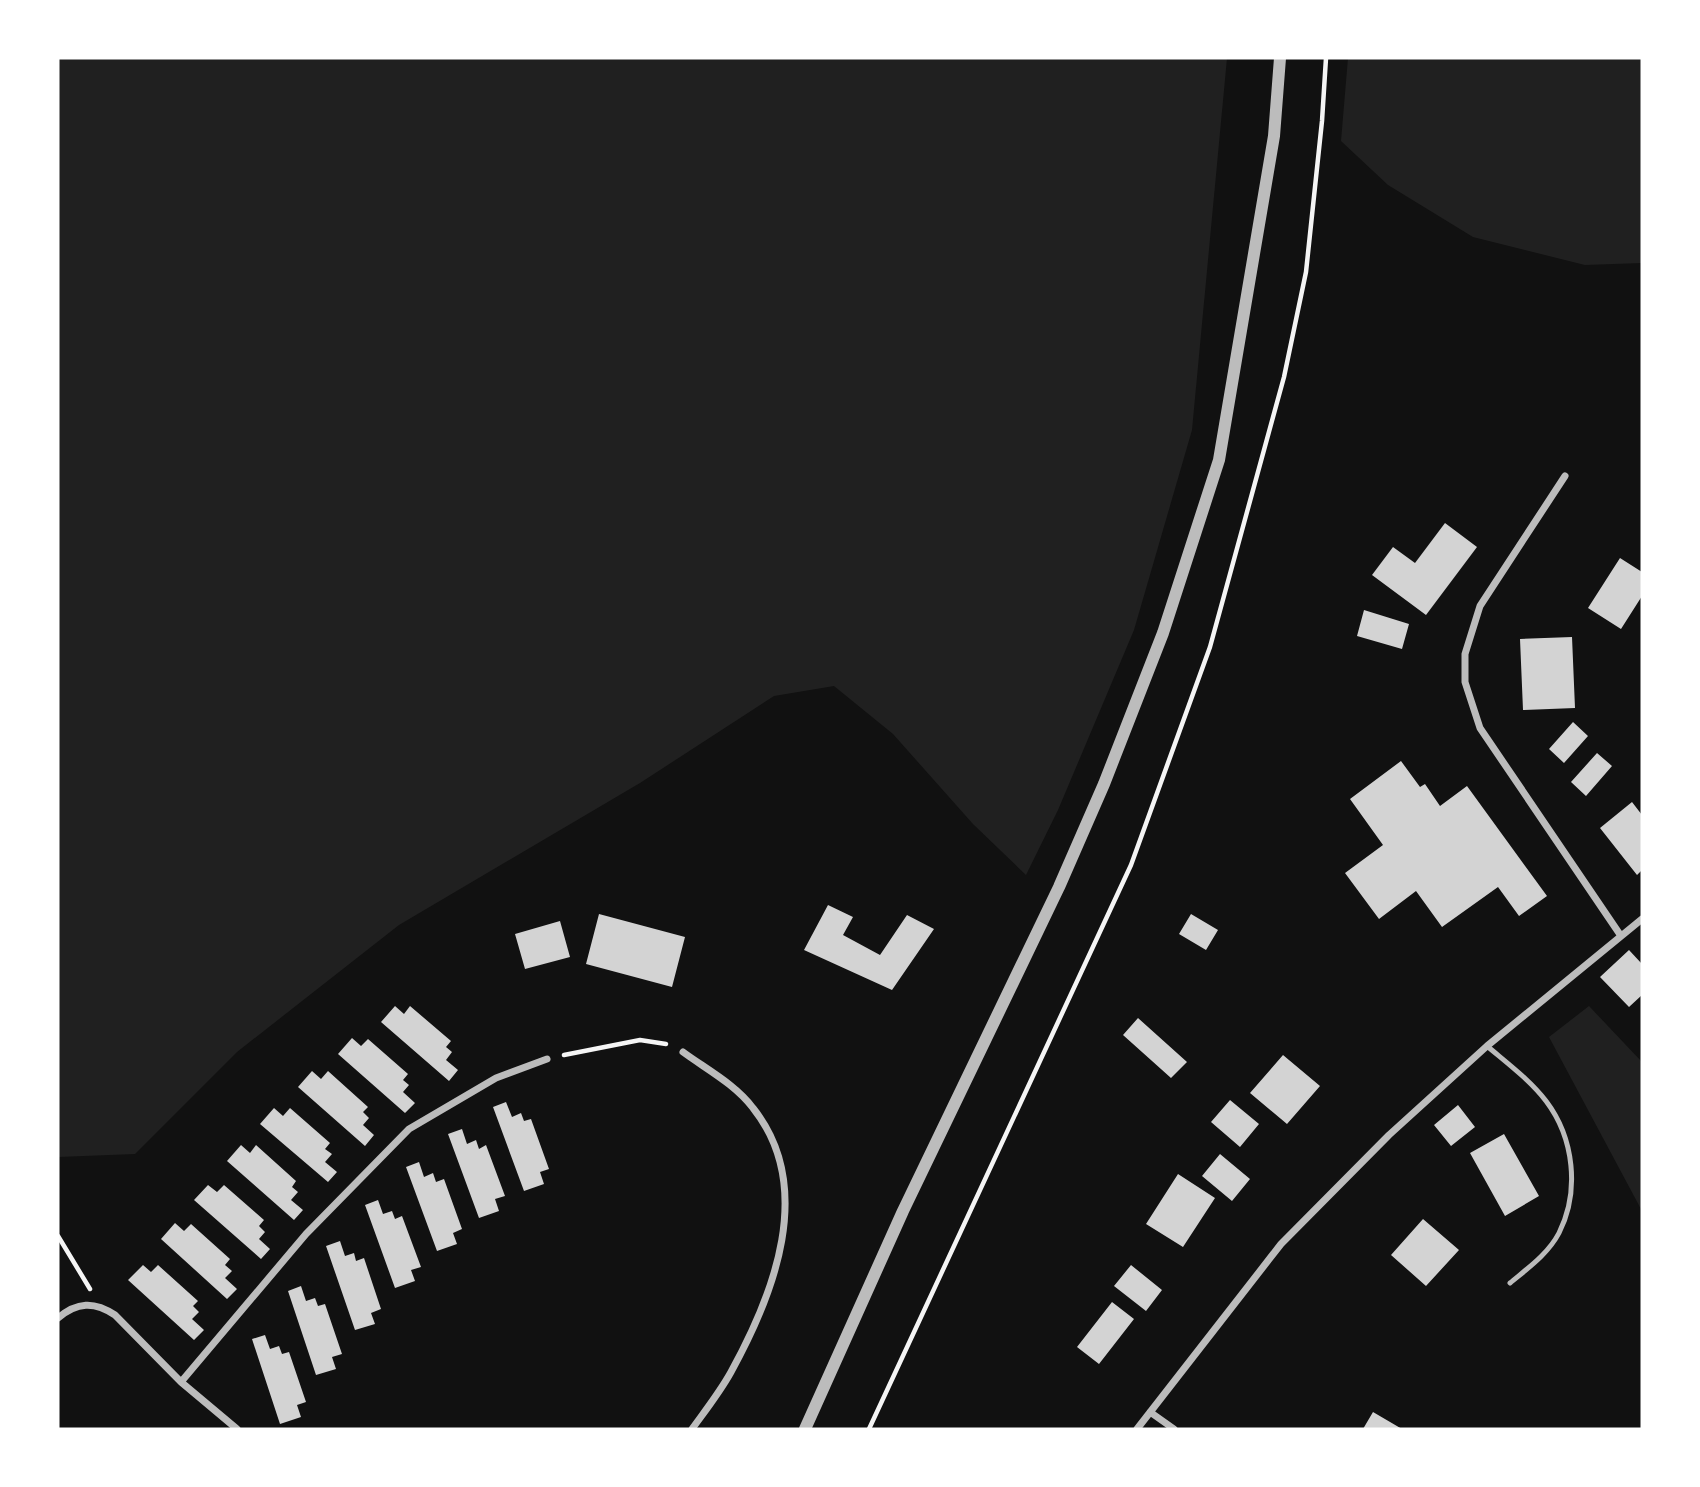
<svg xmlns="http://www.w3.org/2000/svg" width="1700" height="1487" font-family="'Varela Round',sans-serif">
<rect width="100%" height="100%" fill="#111"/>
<!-- green -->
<path fill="#202020" d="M58 58H1227L1192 430 1134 630 1058 810 1026 875 973 824 893 734 834 686 774 696 640 783 399 925 237 1052 135 1154 58 1157Z
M1348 58H1642V263L1585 265 1473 237 1388 185 1341 141Z
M1589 1006 1642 1062V1211L1549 1037Z"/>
<!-- building -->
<path fill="#d3d3d3" d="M1445 523 1477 547 1426 615 1372 575 1393 547 1415 563Z
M1620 558 1642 572V596L1621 629 1588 608Z
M1364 610 1409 624 1402 649 1357 636Z
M1572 637 1575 708 1523 710 1520 639Z
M1573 722 1588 736 1564 763 1549 749Z
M1597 753 1612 766 1586 796 1571 782Z
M1401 761 1420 787 1425 784 1440 806 1467 786 1547 896 1519 916 1498 887 1442 927 1416 891 1379 919 1345 873 1383 845 1350 799Z
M1632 802 1642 815V870L1637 875 1600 828Z
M828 905 853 917 843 935 880 955 907 915 934 929 892 990 804 950Z
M599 914 685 937 672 987 586 964Z
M1191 914 1218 930 1206 950 1179 934Z
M560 921 570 957 525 969 515 934Z
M1629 950 1642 964V995L1629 1007 1600 977Z
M395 1006 404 1014 410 1006 451 1041 446 1047 452 1052 446 1060 458 1070 449 1081 381 1022Z
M1138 1018 1187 1062 1171 1078 1123 1035Z
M352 1038 361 1046 368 1039 408 1074 403 1080 409 1085 403 1092 415 1103 405 1113 338 1054Z
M1283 1055 1320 1086 1287 1124 1250 1093Z
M312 1071 321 1079 328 1071 368 1107 363 1112 369 1118 363 1125 374 1135 365 1146 298 1087Z
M1230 1100 1259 1124 1240 1147 1211 1122Z
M506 1102 512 1117 521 1113 524 1121 531 1119 549 1169 540 1172 544 1184 524 1191 493 1107Z
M1458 1105 1475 1127 1451 1146 1434 1125Z
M274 1108 283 1116 290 1108 330 1143 325 1149 332 1154 325 1162 337 1172 328 1182 260 1124Z
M462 1129 467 1144 476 1140 479 1149 486 1145 505 1196 495 1199 499 1211 479 1218 448 1134Z
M1504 1134 1539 1196 1505 1216 1470 1153Z
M241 1145 250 1153 256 1145 296 1181 292 1187 298 1192 291 1200 303 1210 294 1220 227 1161Z
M1220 1154 1250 1179 1232 1201 1202 1176Z
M419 1162 424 1177 433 1173 436 1182 444 1179 462 1229 453 1233 457 1244 437 1251 406 1167Z
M1178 1174 1215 1198 1183 1247 1146 1224Z
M208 1185 217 1192 224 1185 264 1220 259 1226 265 1232 259 1239 270 1249 261 1259 194 1200Z
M378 1200 383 1214 392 1211 395 1219 402 1216 421 1267 411 1270 415 1281 395 1288 365 1205Z
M1423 1219 1459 1250 1426 1286 1391 1255Z
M175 1223 184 1231 191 1224 230 1259 225 1265 232 1271 225 1278 237 1289 227 1299 161 1239Z
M340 1241 345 1256 354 1253 356 1261 364 1258 381 1309 371 1313 375 1324 355 1330 326 1246Z
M143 1265 151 1272 158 1265 198 1301 193 1306 199 1312 192 1319 204 1330 194 1340 128 1280Z
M1131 1265 1162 1290 1146 1311 1114 1286Z
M301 1286 306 1301 315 1298 318 1306 325 1304 342 1354 332 1357 336 1369 316 1375 288 1291Z
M1112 1302 1134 1319 1099 1364 1077 1347Z
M265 1335 270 1349 279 1346 282 1354 289 1352 306 1402 297 1405 301 1417 280 1424 252 1339Z
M1373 1412 1402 1429H1363Z"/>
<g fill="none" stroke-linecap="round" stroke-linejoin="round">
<!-- path -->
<path stroke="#f5f5f5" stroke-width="4.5" d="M564 1055 640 1040 666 1044
M58 1236 90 1289
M869 1429 1131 865 1210 647 1284 377 1306 272 1322 121 1326 58"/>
<!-- service -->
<path stroke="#bcbcbc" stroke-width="5" d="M1487 1046C1507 1063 1530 1080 1546 1101 1574 1138 1580 1191 1559 1233 1548 1254 1528 1268 1510 1283"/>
<!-- minor -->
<path stroke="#bcbcbc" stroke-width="7" d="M1565 476 1480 606 1465 654V682L1480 728 1621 936
M683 1052C706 1069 735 1084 753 1108 816 1187 774 1294 731 1372 720 1392 705 1411 692 1429
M58 1318C77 1302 94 1301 115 1315L181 1382 237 1429
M181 1382 306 1234 409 1129 496 1078 547 1059
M1150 1412 1174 1429
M1137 1429 1281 1244 1389 1135 1487 1046 1642 919"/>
<!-- tertiary -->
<path stroke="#bcbcbc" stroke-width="12" d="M805 1429 903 1211 1059 887 1104 784 1163 633 1219 460 1274 136 1280 58"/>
</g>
<!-- border -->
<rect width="1700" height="1487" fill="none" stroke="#ffffff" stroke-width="119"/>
</svg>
